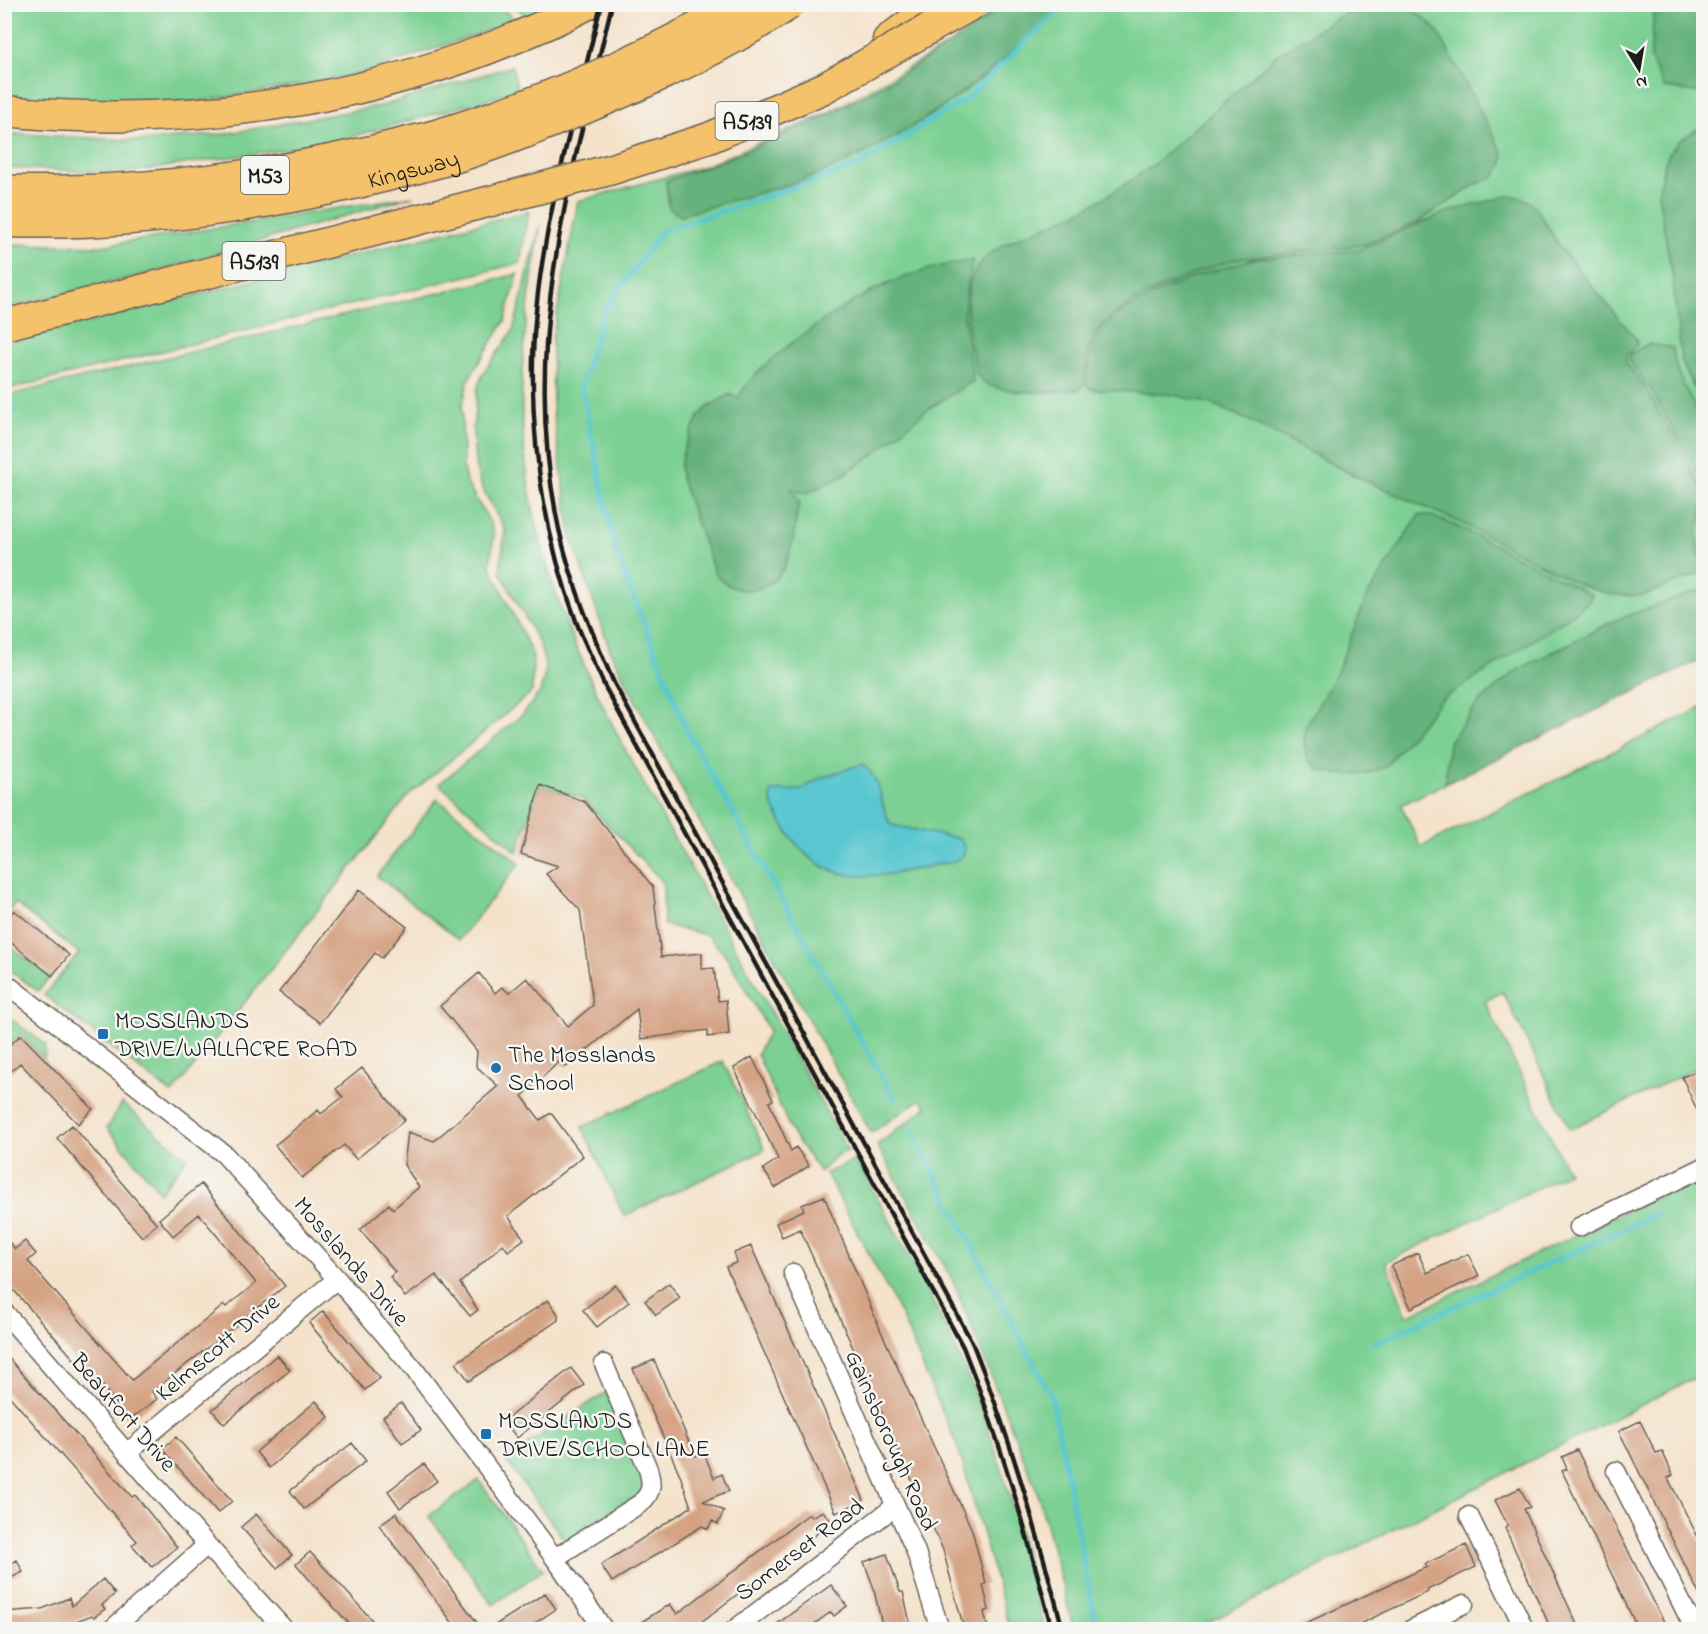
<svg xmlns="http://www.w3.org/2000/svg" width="1708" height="1634" font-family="'Indie Flower',sans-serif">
<rect width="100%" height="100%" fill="#f6f6f2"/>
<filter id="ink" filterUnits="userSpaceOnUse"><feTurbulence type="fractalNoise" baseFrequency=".0167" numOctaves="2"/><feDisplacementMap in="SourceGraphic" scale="12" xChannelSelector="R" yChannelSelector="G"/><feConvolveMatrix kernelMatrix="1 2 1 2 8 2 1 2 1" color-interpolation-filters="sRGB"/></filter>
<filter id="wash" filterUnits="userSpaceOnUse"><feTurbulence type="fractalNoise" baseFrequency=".008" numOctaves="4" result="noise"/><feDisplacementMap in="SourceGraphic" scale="24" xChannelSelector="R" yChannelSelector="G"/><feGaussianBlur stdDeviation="1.35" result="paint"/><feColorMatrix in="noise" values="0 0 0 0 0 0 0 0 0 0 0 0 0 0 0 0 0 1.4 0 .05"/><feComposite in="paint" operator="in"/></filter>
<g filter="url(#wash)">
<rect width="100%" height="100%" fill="#f4e2ca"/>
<!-- green -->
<path fill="#7cd093" stroke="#4c7658" stroke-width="1.5" d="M497 4 516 21 354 76 196 102H21L5 98 4 5Z
M553 4 527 17 514 5Z
M999 5H1703V658L1401 805 1421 847 1703 707V1065L1570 1129 1503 992 1485 1001 1568 1173 1386 1262 1407 1316 1703 1174V1374L1195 1629H1074L1037 1491 953 1281 877 1145 927 1107 921 1099 871 1133 682 790 611 653 571 536 553 413 552 340 578 201 705 166 828 113 957 40Z
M512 66 518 91 332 142 125 173 5 168V133L143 141 224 134 385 105Z
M413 196 154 272 5 308 4 244 102 246Z
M529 211 520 263 5 390V343Z
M541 223C529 293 518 363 523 434 533 593 610 724 686 859 740 957 794 1053 848 1151L837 1155 820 1172 792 1133 757 1054 769 1031 727 957 707 935 664 925 663 882 582 798 540 786 517 852 439 784 523 714 540 692 546 670 540 645 500 571 505 530 482 488 475 465 473 430 477 390 483 373 513 331Z
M518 274 505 321 469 378 462 406 463 467 466 482 491 524 494 536 490 565 533 656 532 692 408 796 172 1094 44 995 79 953 15 903 5 916V396Z
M437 799 520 863 459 940 377 876Z
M5 942 50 977 38 991 5 967Z
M4 1014 46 1045 44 1059 21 1035 8 1047 5 1045Z
M723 1061 765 1150 624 1216 582 1127Z
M122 1103 187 1158 160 1192 107 1128Z
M856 1160C900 1239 945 1318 979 1403 1007 1476 1025 1554 1045 1629H1010L959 1451 899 1311 826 1173Z
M606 1392 643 1469 644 1488 638 1496 566 1542 505 1459Z
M479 1480 543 1570 493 1605 429 1516Z"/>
<!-- forest -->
<path fill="#65b27d" stroke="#40674c" stroke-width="1.5" d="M1004 4 1062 5C990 79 906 141 808 178 766 193 723 201 681 216L669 208 666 181C788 139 902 85 1004 4Z
M1365 4C1400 4 1411 3 1437 30L1503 153V164L1495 176 1473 186 1418 222 1364 245 1237 259 1197 272 1143 296 1113 315 1099 329 1088 350 1083 385 1079 390C1057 391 990 398 978 376 974 371 974 361 973 354 948 240 1005 250 1082 210 1107 198 1129 181 1152 166L1278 54 1352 9Z
M1649 5H1703V93L1664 88 1650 58 1654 12Z
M1703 126V408L1681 360 1673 280 1658 194 1664 165 1670 152 1680 140Z
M1507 196 1522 197 1535 206 1562 250 1637 340V345L1626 355V363L1646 389 1703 490V507L1697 534 1703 572 1642 596 1613 595 1582 586 1465 525 1353 475 1254 423 1212 404 1174 395 1090 389 1086 385 1091 351 1101 331 1117 315 1152 295 1198 275 1253 259 1359 250 1444 213Z
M973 260 966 292 964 314 973 381 928 409 872 456 840 477 805 494 791 489 799 501C793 535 793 588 748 590 734 591 724 584 715 574L681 479 680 467 684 448 699 416 708 407 730 394 738 399C752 364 849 300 885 285 913 273 944 264 973 260Z
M1648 344 1673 348 1677 371 1703 423V482L1649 387 1629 361 1630 354Z
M1419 515 1432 516 1463 529 1592 595 1590 600 1571 616 1441 700 1385 767 1365 774H1337L1318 769 1308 759 1304 744 1306 726 1337 672 1366 598Z
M1703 589V658L1445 784 1449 742 1478 703 1516 671 1615 620Z"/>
<!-- water -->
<path fill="#5ac7d0" stroke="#3b7276" stroke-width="1.5" d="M862 764C884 780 878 804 891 825L960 839 965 848 963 855 954 861C888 874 828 899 785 828 779 817 768 804 772 791L801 790 818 779Z"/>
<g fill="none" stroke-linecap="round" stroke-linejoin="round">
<!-- stream -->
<path stroke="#5ac7d0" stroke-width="5" d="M4 411H16
M894 1098 687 731 616 553 581 385 604 310 662 231 857 166 966 99 1065 4
M912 1132 1052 1398 1097 1630
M1375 1343 1659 1213"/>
</g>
<g id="blocks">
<!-- building -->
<path fill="#d5a384" d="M540 785 585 802 653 887 661 957 702 953V969L714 968 718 1001 726 1000 729 1034 708 1037V1030L641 1039 637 1009 566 1067 559 1062 522 1096 540 1120 551 1113 583 1156 508 1216 524 1239 508 1251 503 1244 460 1283 478 1310 470 1316 436 1275 405 1297 390 1277 395 1272 360 1230 389 1204 393 1209 419 1187 404 1165 408 1132 434 1141 498 1086 476 1066 477 1051 440 1006 479 973 495 993 502 987 509 993 527 978 568 1026 593 1005 580 910 546 874 558 866 521 854Z
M359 890 407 927 382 958 375 953 320 1023 279 992Z
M14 910 69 955 52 976 4 937V922Z
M21 1035 93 1109 78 1124 20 1063 4 1078V1050Z
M752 1057 773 1100 769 1102 791 1151 796 1147 809 1166 775 1188 763 1169 778 1159 734 1068Z
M362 1068 405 1120 356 1159 344 1145 302 1178 275 1145 318 1110 321 1114 343 1097 336 1089Z
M1704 1068V1126L1682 1077Z
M72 1125 157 1224 142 1237 57 1138Z
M201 1184 285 1286 152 1392 157 1399 129 1420 98 1380 94 1382 4 1279V1237L15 1249 25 1241 36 1254 28 1261 132 1380 224 1305 226 1307 256 1283 199 1214 173 1236 159 1219Z
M824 1196 880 1329 972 1530 986 1584 983 1585 989 1610 984 1612 988 1629H964L943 1550 800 1229 782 1237 776 1223 804 1210 802 1205Z
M751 1246 864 1500 836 1513 726 1267 737 1262 734 1253Z
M1418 1253 1427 1273 1468 1254 1479 1276 1411 1308 1391 1266Z
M669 1283 680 1298 656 1315 645 1301Z
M615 1285 629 1302 597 1327 583 1310Z
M548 1300 558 1314V1320L469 1381 456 1363Z
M323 1311 380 1378 365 1390 309 1323Z
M4 1353 132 1497 135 1495 177 1547 152 1567 132 1545 137 1541 4 1390Z
M277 1355 290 1370 224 1424 212 1410Z
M654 1360 695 1456 704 1453 714 1478 722 1474 729 1491 703 1501 724 1511 718 1524 712 1521 708 1529 702 1526 612 1582 601 1565 691 1507 680 1475 633 1369Z
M571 1368 584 1385 517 1438 504 1421Z
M316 1401 329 1417 269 1468 256 1452Z
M401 1403 421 1430 402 1443 383 1417Z
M1640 1421 1656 1453 1662 1451 1673 1475 1668 1478 1704 1549V1604L1619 1431Z
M176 1437 232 1501 218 1513 162 1449Z
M352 1443 366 1461 304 1509 290 1491Z
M1577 1450 1665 1624 1654 1629H1638L1562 1471 1567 1469 1562 1457Z
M424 1464 437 1481 400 1508 388 1491Z
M1520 1488 1530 1507 1524 1509 1579 1629H1551L1505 1528 1508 1526 1495 1500Z
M823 1511 832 1522 692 1629H630L670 1604 677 1614 809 1514 811 1517Z
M396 1513 460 1600 482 1629H457L401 1554 379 1525Z
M256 1514 292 1555 277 1568 241 1527Z
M1466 1545 1476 1567 1427 1590 1428 1592 1349 1629H1293L1427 1567 1425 1564Z
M310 1552 335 1579 380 1629H354L320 1592 296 1564Z
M887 1554 900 1592H903L911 1627 883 1629 873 1586 864 1562Z
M17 1560 23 1572 11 1578 5 1566Z
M103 1579 115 1594 102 1605 105 1609 94 1617 92 1615 55 1629H4V1612L42 1609 69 1598 72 1606Z
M831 1585 847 1606 834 1616 831 1612 807 1629H770Z
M545 1593 556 1609 526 1629H489Z"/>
</g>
</g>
<g filter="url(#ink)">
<use href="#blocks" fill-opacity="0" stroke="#686159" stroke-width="1.5"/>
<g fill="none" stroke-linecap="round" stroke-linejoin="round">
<defs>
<path id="minor" d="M4 982 224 1154 337 1279 414 1369 559 1564 604 1630
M1579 1227 1704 1167
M793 1273 916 1552 940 1630
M4 1312 207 1545 285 1630
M128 1452 337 1279
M1616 1471 1695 1630
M1469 1516 1525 1630
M555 1558 641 1503C653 1491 652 1484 648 1469L604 1364
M111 1630 207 1545
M734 1630 894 1507
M1410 1630 1464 1604"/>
<g id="trunk">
<path d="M888 40 936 4"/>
<path d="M4 111C203 131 410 96 588 4"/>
<path id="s1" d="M4 222C149 227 298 201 436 163 467 155 497 143 527 132"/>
<path d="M4 325 503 198"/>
</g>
<path id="motorway" d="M4 192C145 196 283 176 419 141 453 133 486 120 519 109"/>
</defs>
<!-- minor casing -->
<use href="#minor" stroke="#686159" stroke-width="21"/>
<!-- trunk casing -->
<use href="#trunk" stroke="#686159" stroke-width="33"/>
<!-- motorway casing -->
<use href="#motorway" stroke="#686159" stroke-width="36"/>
<!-- minor -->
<use href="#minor" stroke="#fff" stroke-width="18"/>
<!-- trunk -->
<use href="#trunk" stroke="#f4c26a" stroke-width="30"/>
<!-- motorway -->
<use href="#motorway" stroke="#f4c26a" stroke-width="33"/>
<!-- rail -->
<path stroke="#1c1c1c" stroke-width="4.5" d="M601 4C575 117 536 241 533 357 531 446 545 537 576 621 584 643 596 665 605 687L963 1347C1000 1439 1027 1533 1052 1630
M612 4C570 183 519 343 559 529 571 583 592 633 614 683L972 1342C1010 1436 1037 1532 1063 1630"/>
<defs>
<path id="trunk-bridge" d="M527 132C617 96 708 58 790 4
M503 198 609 170 709 138 824 88 973 4"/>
<path id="motorway-bridge" d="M519 109C596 80 670 46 742 4"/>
</defs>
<!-- trunk-bridge casing -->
<use href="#trunk-bridge" stroke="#686159" stroke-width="33" stroke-linecap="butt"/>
<!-- motorway-bridge casing -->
<use href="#motorway-bridge" stroke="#686159" stroke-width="36" stroke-linecap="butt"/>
<!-- trunk-bridge -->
<use href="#trunk-bridge" stroke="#f4c26a" stroke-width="30"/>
<!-- motorway-bridge -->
<use href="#motorway-bridge" stroke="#f4c26a" stroke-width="33"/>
</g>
</g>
<!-- markers -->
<g fill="#1f6fb2" stroke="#f6f6f2" stroke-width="2">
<rect x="97" y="1028" width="12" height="12" rx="3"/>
<circle cx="496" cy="1068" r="6"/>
<rect x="480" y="1428" width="12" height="12" rx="3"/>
</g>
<g text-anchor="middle" stroke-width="5" stroke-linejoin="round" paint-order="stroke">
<!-- shield labels -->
<g fill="#f6f6f2" stroke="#5d5d5c" stroke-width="1.5">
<rect x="715.5" y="102" width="63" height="38" rx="4.5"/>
<rect x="241" y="156" width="48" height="38" rx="4.5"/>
<rect x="222.5" y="242" width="63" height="38" rx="4.5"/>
</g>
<g font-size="22" font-weight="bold" fill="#1c1c1c">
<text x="747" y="129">A5139</text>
<text x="265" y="183">M53</text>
<text x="254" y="269">A5139</text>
</g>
<!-- street labels -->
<g font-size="24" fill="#1c1c1c" stroke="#f6f6f2">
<text dy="8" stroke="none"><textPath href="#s1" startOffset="414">Kingsway</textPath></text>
<text transform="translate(352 1261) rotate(49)" y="8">Mosslands Drive</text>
<text transform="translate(217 1347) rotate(-40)" y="8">Kelmscott Drive</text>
<text transform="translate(124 1412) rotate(49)" y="8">Beaufort Drive</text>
<text transform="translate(892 1440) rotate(66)" y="8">Gainsborough Road</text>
<text transform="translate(799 1549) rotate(-37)" y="8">Somerset Road</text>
</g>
<!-- poi labels -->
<g font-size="24" fill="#1c1c1c" stroke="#f6f6f2" text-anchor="start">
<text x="115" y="1028">MOSSLANDS<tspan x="115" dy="28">DRIVE/WALLACRE ROAD</tspan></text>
<text x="508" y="1062">The Mosslands<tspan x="508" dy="28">School</tspan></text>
<text x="498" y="1428">MOSSLANDS<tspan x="498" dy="28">DRIVE/SCHOOL LANE</tspan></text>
</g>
</g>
<!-- margin -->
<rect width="1708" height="1634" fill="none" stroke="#f6f6f2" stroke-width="24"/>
<!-- north arrow -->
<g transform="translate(1639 69) rotate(169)" stroke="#f6f6f2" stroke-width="4.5" paint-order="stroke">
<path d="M0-4.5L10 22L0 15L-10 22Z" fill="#1c1c1c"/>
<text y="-9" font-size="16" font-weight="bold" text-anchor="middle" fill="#1c1c1c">N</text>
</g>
</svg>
